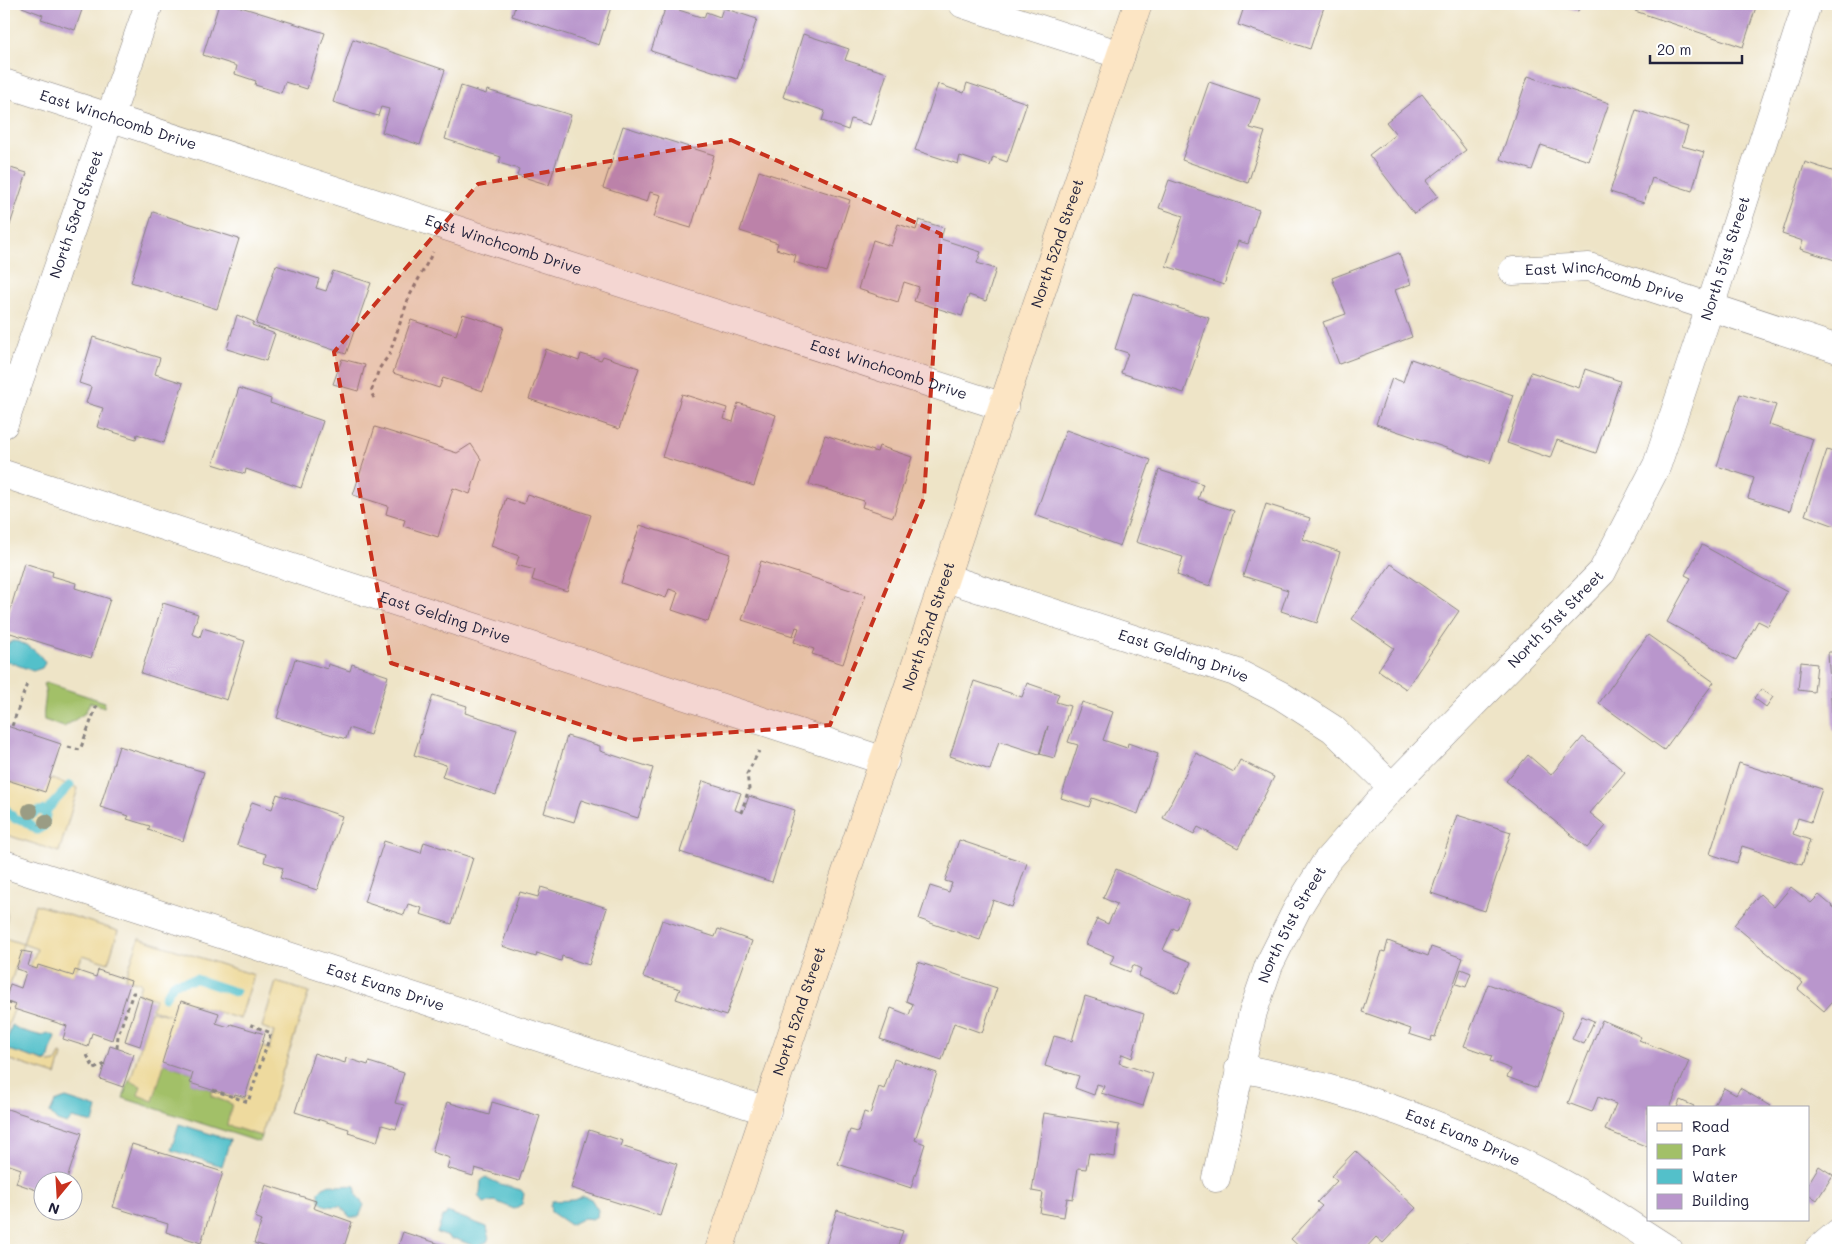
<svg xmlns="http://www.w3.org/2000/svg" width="1842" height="1254" font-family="Mali,sans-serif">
<rect width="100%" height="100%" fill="#fff"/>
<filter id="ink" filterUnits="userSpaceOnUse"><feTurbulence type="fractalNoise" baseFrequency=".02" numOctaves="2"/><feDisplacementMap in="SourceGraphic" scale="10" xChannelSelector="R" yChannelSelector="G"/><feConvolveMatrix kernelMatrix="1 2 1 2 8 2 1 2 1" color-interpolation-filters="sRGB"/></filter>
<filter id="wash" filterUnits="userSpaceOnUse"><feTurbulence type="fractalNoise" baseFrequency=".0096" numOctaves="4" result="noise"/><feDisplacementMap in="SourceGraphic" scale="20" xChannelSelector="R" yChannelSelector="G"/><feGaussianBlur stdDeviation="1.12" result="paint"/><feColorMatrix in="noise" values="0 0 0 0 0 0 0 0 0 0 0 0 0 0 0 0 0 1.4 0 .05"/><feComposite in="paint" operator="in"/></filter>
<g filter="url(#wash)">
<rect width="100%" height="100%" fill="#eee4c7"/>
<!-- green -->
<path fill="#a2c068" stroke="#627152" d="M47 683 105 702 104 707 90 702 85 713 64 727 44 720C42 708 49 695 43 684Z
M162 1063 193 1073 191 1083 213 1090 211 1096 233 1104 227 1125 261 1136 259 1142 123 1098 129 1080 142 1086Z"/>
<!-- sand -->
<path fill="#eeda9e" stroke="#887e6c" d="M49 778 78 788 59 852 4 834V779L44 792Z
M4 902 7 915 5 938 23 944 35 904 118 931 108 963 83 955 73 976 41 966 39 970 30 967 37 949 23 944 5 1001 16 1005 4 1036Z
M139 938 254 975 240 1019 183 1001 153 1101 138 1095 141 1086 130 1081 151 1011 169 1015 152 1009 155 999 138 994 141 983 125 979Z
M276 982 309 992 261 1136 227 1125 232 1104 211 1096 213 1090 243 1100 261 1046 270 1050 269 1048 274 1032 262 1027Z
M4 1048 50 1063 56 1062 60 1054 62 1055 56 1075 4 1058Z"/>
<!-- water -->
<path fill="#53c0ca" stroke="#3a7182" d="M13 641C23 641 41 653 45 663L42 668 33 671 4 660V647Z
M12 1025 20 1030 42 1036 47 1033 55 1036 48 1060 44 1061 6 1049 5 1046Z
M66 1098 97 1108 93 1123 72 1118 67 1124 57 1121 50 1113 55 1102Z
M179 1124 230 1140 222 1166 171 1150Z
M485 1177 500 1184 521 1190 524 1194 522 1204 514 1209 495 1201 484 1203 478 1196 480 1193 481 1181Z
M330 1184C339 1188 346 1184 355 1186L357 1196 364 1205 359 1217H350L340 1206C328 1207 318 1207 319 1192L323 1187Z
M583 1196 591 1199 598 1210 597 1216 592 1219 584 1218 570 1225 551 1212 550 1205 552 1201 574 1200Z
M447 1212 487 1227 489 1237 487 1242 482 1244 480 1248 456 1239H449V1237L437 1233 443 1216 445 1217Z"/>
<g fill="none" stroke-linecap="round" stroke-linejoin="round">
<!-- stream -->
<path stroke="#53c0ca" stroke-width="9" d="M4 807 15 819 23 820 37 830 44 826 47 810 70 785
M23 820 38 811 47 810
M165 997 174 983 196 979 235 992"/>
</g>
<g id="blocks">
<!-- building -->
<path fill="#b996cc" d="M21 4H84L75 30 41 19 43 15 22 7Z
M219 4H231L325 33 307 89 285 82 281 93 255 85 256 81 235 74 237 66 203 55Z
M516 4H612L599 45 512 16Z
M1245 4H1314L1324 7 1310 49 1238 25Z
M1557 4H1581L1578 11Z
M1638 4H1757L1743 47 1635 11Z
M666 6 704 18 706 12 720 17 723 8 757 19 737 79 651 51Z
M803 34 849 49 845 60 887 73 870 125 851 119 848 130 822 121 825 111 783 97Z
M353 39 445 70 420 145 382 132 389 109 381 107 378 116 333 102Z
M1528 76 1609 103 1589 161 1541 145 1532 170 1500 159Z
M1209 82 1260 99 1250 128 1265 132 1248 183 1182 160Z
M967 83 1027 103 1007 162 993 157 990 166 960 156 958 164 915 150 938 84 964 93Z
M461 86 486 94 487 90 571 115 549 185 517 175 519 169 499 163 501 157 445 139Z
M1422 94 1466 150 1426 181 1438 196 1414 214 1369 155 1396 134 1386 122Z
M1636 110 1688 127 1682 146 1704 152 1692 191 1652 178 1644 203 1610 192Z
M623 126 714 155 691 228 654 217 661 195 650 192 647 202 603 188Z
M1805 162 1838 173V261L1800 249 1803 241 1782 234Z
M4 166 27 173 4 243Z
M759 171 850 200 827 272 794 262 796 255 776 249 778 243 740 231Z
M1169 180 1259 210 1248 244 1238 241 1224 285 1166 266 1183 216 1159 208Z
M153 212 239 239 217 309 131 282Z
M919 220 944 228 941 239 981 252 977 263 996 269 986 301 969 295 962 316 914 301 919 287 904 282 898 302 858 289 873 240 891 246 898 224 916 230Z
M1399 253 1411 284 1395 290 1412 337 1339 364 1323 322 1346 314 1332 278Z
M276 265 319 279 316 288 326 291 333 271 371 283 346 354 256 324Z
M1133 293 1209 318 1184 393 1121 373 1128 353 1115 349Z
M463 314 504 327 483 391 443 378 439 388 393 373 411 320 456 335Z
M237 315 254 322 252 325 275 334 266 361 227 349Z
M93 337 160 358 155 374 183 383 164 443 137 434 136 439 97 427 103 408 86 403 91 387 79 383Z
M546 349 579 361 581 354 601 360 603 356 639 368 619 429 529 399Z
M342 359 365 365 358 391 333 384Z
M1411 359 1513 395 1490 463 1376 424 1392 378 1403 382Z
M1585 369 1620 381 1596 453 1557 440 1550 458 1507 443 1531 372 1579 388Z
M239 388 271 399 270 403 323 421 301 488 246 469 245 474 213 464Z
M682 394 727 408 724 419 733 422 738 403 776 415 754 486 662 457Z
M1740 394 1776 405 1769 425 1813 439 1790 511 1748 498 1754 478 1717 466Z
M375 427 457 453 471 444 481 459 470 494 453 488 438 537 403 526 405 520 386 514 388 506 353 495Z
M1066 430 1151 460 1120 546 1035 515Z
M825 435 877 452 879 446 912 457 893 517 862 507 864 501 809 484Z
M1827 450 1838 454V527L1805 515Z
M1159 470 1203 484 1198 499 1234 511 1210 586 1177 575 1183 557 1136 542Z
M527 494 591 515 567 591 532 580 535 570 516 565 519 556 491 546 506 498 524 504Z
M1266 504 1310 518 1303 539 1340 552 1317 623 1281 611 1288 590 1243 576Z
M640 525 730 554 708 622 672 610 678 592 669 589 666 598 621 583Z
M1702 545 1787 592 1768 626 1758 621 1736 660 1667 622 1691 578 1685 575Z
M761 561 866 595 843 664 812 654 814 649 794 642 799 628 796 627 793 636 742 620Z
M24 563 53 572 52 576 76 583 75 588 110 599 91 658 4 631Z
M1391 564 1459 611 1406 689 1378 670 1394 648 1352 619Z
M163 603 198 614 192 634 200 637 203 628 245 641 227 700 141 673Z
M1648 635 1714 682 1664 750 1599 703Z
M1828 652H1838V730H1833Z
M295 659 327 669 328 664 350 671 352 664 388 676 370 735 349 728 346 739 277 718Z
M1801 662 1817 664 1814 692 1798 690Z
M974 681 1022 697 1027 683 1059 694 1056 702 1070 706 1054 758 1040 754 1048 726 1039 754 999 741 990 770 950 756Z
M1761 689 1773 697 1766 707 1754 698Z
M433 695 467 706 465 713 517 729 496 795 442 777 446 765 414 755Z
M1082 702 1113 712 1103 740 1127 748 1128 743 1158 754 1138 814 1092 798 1089 807 1061 798 1078 745 1068 742Z
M4 725 61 744 45 792 4 779Z
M567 736 600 746V751L653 768 638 818 581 800 574 822 544 813Z
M1583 737 1625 772 1590 813 1606 826 1587 848 1506 781 1528 755 1551 775Z
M119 746 204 772 183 841 148 830 150 826 127 819 129 816 100 807Z
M1196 753 1234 772 1240 760 1274 777 1238 848 1198 827 1194 834 1163 818Z
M1739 763 1822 789 1811 822 1798 818 1793 834 1810 840 1802 865 1742 846 1737 863 1710 854Z
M703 781 741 793 735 810 743 813 749 796 795 810 772 882 680 852Z
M277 794 342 816 317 890 280 878 283 868 264 862 266 854 237 845 252 802 272 809Z
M1457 815 1511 832 1485 911 1431 893Z
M959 840 1027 863 1012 907 993 900 980 940 919 919 930 886 949 892 952 883 945 881Z
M384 841 421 853 424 842 473 858 452 924 420 914 422 908 408 904 404 915 364 902Z
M1116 869 1189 901 1177 930 1173 928 1163 950 1191 962 1178 993 1138 976 1141 969 1133 965 1130 972 1110 964 1114 956 1086 944 1097 919 1108 924 1117 904 1103 898Z
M541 887 607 908 589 965 562 956 561 961 537 953 536 957 502 946 520 892 538 897Z
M1791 887 1811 903 1819 895 1838 911V921L1835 924 1838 926V995L1824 1011 1798 989 1803 983 1734 925 1760 894 1774 907Z
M662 920 715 937 718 929 752 941 726 1016 676 999 680 989 643 977Z
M1388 941 1428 956 1431 947 1463 958 1435 1037 1432 1036 1431 1041 1409 1034 1411 1029 1362 1012 1382 951 1385 952Z
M22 951 32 953 28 966 37 969 38 965 73 976 75 970 96 977 98 970 131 981 112 1040 92 1033 88 1047 63 1039 67 1026 14 1009 16 1005 5 1001 10 984 21 988 26 972 16 969Z
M918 962 997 988 982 1033 954 1023 942 1060 880 1039 891 1008 909 1015 913 1004 906 1001Z
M1461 969 1471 973 1466 987 1456 984Z
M1488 984 1563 1011 1537 1088 1507 1077 1511 1069 1490 1061 1492 1056 1464 1046Z
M139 996 153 1001 140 1046 125 1041Z
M1085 996 1144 1014 1132 1058 1122 1054 1119 1063 1153 1074 1143 1106 1101 1093 1104 1086 1097 1084 1094 1095 1075 1088 1079 1076 1045 1066 1054 1036 1072 1041Z
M181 1001 219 1013 216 1023 229 1027 231 1024 265 1034 245 1097 235 1094 234 1097 190 1083 193 1073 162 1063Z
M1582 1016 1594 1021 1584 1044 1572 1039Z
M1602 1020 1633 1033 1641 1037 1639 1040 1689 1061 1670 1108H1648V1147L1605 1130 1616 1104 1598 1097 1592 1112 1568 1103Z
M110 1046 134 1054 123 1087 100 1079Z
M314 1053 345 1063 346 1058 368 1065 369 1062 404 1073 395 1103 404 1105 396 1129 382 1125 377 1142 348 1133 349 1129 295 1112Z
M894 1059 937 1073 915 1140 925 1144 911 1188 838 1164 850 1130 858 1132 864 1112 870 1114 879 1087 884 1089Z
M1724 1088 1736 1095 1740 1088 1770 1106 1769 1108H1712Z
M1680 1100 1694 1106 1693 1108H1677Z
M447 1102 489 1115 492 1102 540 1116 519 1181 475 1168 473 1176 447 1168 450 1158 432 1152Z
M4 1108 82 1133 66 1182H42V1192L16 1183 21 1169 4 1163Z
M1044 1113 1119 1125 1115 1157 1089 1153 1086 1169 1078 1168 1073 1199 1067 1198 1064 1217 1040 1213 1043 1193 1032 1191Z
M589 1130 623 1141 621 1146 677 1164 660 1216 571 1188Z
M132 1144 223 1172 201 1243 166 1232 168 1224 113 1207Z
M1355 1151 1416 1208 1383 1243 1376 1237 1364 1250H1303L1291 1239 1322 1206 1317 1202 1337 1181 1331 1176Z
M1819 1166 1833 1175 1817 1200 1808 1194V1184Z
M266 1185 316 1201 313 1208 352 1222 343 1250H276L254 1243 262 1220 255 1217Z
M837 1210 903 1231 896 1250H824Z
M403 1232 458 1250H397Z
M1466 1244 1480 1250H1463Z"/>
</g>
</g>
<g filter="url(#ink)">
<use href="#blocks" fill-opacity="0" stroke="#888381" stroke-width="1"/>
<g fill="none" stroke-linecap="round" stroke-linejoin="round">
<defs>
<g id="street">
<path d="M963 4 1121 55"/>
<path id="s1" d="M4 83 1004 407"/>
<path id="s2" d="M1513 271 1589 267 1838 349"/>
<path id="s3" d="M4 424 149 4"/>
<path id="s4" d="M4 474 885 761"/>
<path id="s5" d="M946 578 1235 672 1280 695 1333 729 1392 787"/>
<path id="s6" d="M4 864 767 1111"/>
<path id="s7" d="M1239 1068C1350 1088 1457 1129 1556 1180 1595 1200 1632 1227 1669 1250"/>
<path id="s8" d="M1216 1178 1253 1012 1269 965 1297 909 1326 862 1392 787 1602 572 1657 465 1710 307 1807 4"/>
<path d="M1818 1250 1838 1233"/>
</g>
<g id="secondary">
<path id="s9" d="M719 1250 1138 4"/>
</g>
</defs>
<!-- street casing -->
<use href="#street" stroke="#888381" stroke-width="29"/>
<!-- secondary casing -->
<use href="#secondary" stroke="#888381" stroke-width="29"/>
<!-- path -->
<path stroke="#888381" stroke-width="3" stroke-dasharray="4 4" stroke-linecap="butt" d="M374 398 371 392 379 369 389 355 409 297 433 252
M12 726 27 684
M68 747 80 750 97 705
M741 813 749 789 747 774 759 751
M6 1028 5 1019 10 1003
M117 1048 118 1035 133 993H135
M87 1055 94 1069 105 1064
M213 1090 248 1102 271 1033 249 1024"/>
<!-- street -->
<use href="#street" stroke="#fff" stroke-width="28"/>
<!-- secondary -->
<use href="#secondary" stroke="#fce5c4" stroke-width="28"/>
</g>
<!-- trees -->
<g fill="#9a9c84">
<circle cx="30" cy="811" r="8"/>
<circle cx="46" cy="822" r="8"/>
</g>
</g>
<!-- marked area -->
<path fill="#c8321e" fill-opacity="0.2" stroke="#c8321e" stroke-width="4" stroke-dasharray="10 6" stroke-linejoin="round" d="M731 140 941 234 924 498 830 725 628 740 391 663 334 352 478 184Z"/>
<g text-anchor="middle" stroke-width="4" stroke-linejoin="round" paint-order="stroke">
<!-- street labels -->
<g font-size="15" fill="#22223b" stroke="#fff">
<text dy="5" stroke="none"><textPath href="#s1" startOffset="120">East Winchcomb Drive</textPath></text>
<text dy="5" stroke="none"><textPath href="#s3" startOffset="222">North 53rd Street</textPath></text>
<text dy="5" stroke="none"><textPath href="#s9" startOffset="1062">North 52nd Street</textPath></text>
<text dy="5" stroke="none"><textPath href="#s1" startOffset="525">East Winchcomb Drive</textPath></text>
<text dy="5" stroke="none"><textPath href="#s8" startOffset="1076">North 51st Street</textPath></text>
<text dy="5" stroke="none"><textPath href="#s2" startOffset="94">East Winchcomb Drive</textPath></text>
<text dy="5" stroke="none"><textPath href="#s1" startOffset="930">East Winchcomb Drive</textPath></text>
<text dy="5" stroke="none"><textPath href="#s4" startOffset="464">East Gelding Drive</textPath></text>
<text dy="5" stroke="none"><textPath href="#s8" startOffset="672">North 51st Street</textPath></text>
<text dy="5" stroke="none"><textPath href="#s9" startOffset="658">North 52nd Street</textPath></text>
<text dy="5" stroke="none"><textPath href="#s5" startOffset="250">East Gelding Drive</textPath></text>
<text dy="5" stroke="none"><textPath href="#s8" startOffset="266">North 51st Street</textPath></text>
<text dy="5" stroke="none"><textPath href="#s6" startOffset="401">East Evans Drive</textPath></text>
<text dy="5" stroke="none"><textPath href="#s9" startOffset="252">North 52nd Street</textPath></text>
<text dy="5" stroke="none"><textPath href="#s7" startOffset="235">East Evans Drive</textPath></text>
</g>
</g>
<!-- margin -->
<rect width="1842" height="1254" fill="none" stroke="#fff" stroke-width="20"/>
<!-- legend -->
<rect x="1647" y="1106" width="162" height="115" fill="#ffffff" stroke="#a7a7b1"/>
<rect x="1657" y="1123" width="25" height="8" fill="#fce5c4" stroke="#a7a7b1"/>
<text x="1692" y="1132" font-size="15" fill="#22223b">Road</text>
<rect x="1657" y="1144" width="25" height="15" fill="#a2c068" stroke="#a7a7b1"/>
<text x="1692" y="1156" font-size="15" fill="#22223b">Park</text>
<rect x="1657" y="1169" width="25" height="15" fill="#53c0ca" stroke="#a7a7b1"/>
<text x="1692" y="1182" font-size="15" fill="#22223b">Water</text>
<rect x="1657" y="1194" width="25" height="15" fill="#b996cc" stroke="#a7a7b1"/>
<text x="1692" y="1206" font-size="15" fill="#22223b">Building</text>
<!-- north arrow -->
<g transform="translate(58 1196) rotate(198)"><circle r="24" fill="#ffffff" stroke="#a7a7b1"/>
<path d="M0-4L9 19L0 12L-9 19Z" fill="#c8321e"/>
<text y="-8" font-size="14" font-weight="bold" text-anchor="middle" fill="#22223b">N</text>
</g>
<!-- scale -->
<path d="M1650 55v8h92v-8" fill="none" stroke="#22223b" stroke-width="2.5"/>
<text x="1657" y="55" font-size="15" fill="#22223b" stroke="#ffffff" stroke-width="4" paint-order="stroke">20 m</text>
</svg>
